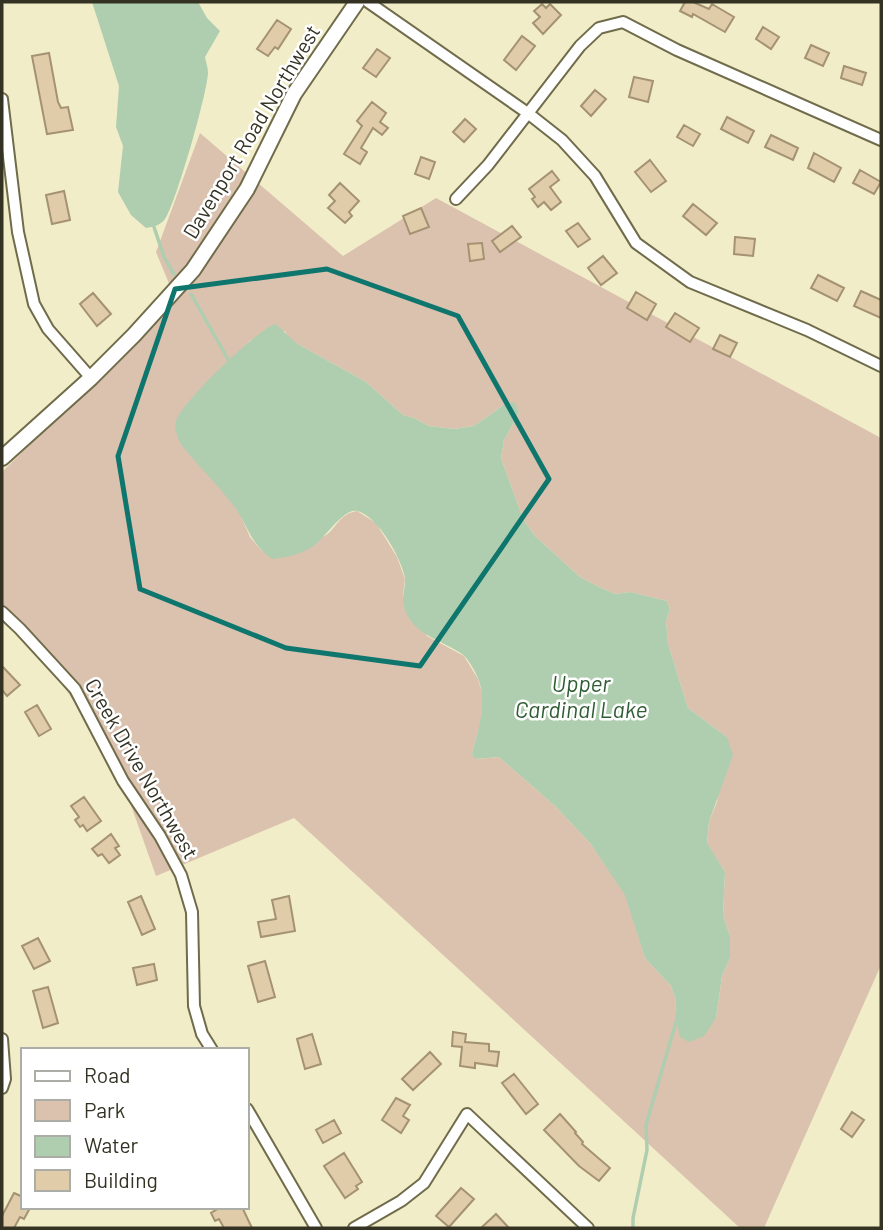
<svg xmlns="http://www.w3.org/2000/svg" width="883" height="1230" font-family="Barlow,sans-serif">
<rect width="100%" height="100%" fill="#f1edc8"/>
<!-- green -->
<path fill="#dbc2af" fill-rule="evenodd" d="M200 133 343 256 436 198 881 438V965L764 1228H740L294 818 156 876 116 763 45 659 2 615V472L103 373 175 298 156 252ZM285 331 289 339 298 344 366 382 403 415 414 418 429 426 454 429 474 426 508 402 519 413 504 440 501 458 523 519 535 536 580 577 599 587 615 594 630 592 667 601 670 609 666 621 668 644 688 708 727 737 717 802 709 822 707 844 725 872 723 915 730 936V958L722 976 716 1018 675 1016 676 1000 671 986 645 958 626 895 590 843 555 806 499 757 476 759 472 754 481 720 483 697 478 679 464 656 427 636 403 595 405 579 397 557 376 523 357 511C337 514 336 532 322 537 303 544 282 547 262 551L250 537 240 514 177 419 189 402 251 340Z"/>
<!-- water -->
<path fill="#afcdaf" d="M92 2H198L207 18 220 31 205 57C206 62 208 68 208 73 207 94 176 203 165 219 161 225 153 227 146 228L131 215 118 192 123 146 116 127 119 86Z
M275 324C284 330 289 338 298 344L366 382 403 415 414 418 429 426 454 429 474 426 508 402 515 403 519 413 504 440 501 458 523 519 535 536 580 577 599 587 615 594 630 592 667 601 670 609 666 621 668 644 688 708 727 737 733 755 709 822 707 843 725 872 723 915 730 936V958L722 976 716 1018 704 1036 689 1042 680 1037 675 1016 676 1000 671 986 645 958 625 895 590 843 555 806 499 757 475 759 472 754C478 730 487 706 479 681 476 673 469 659 462 654 442 640 415 636 405 610 400 599 406 588 405 578 401 558 378 516 357 511 343 508 324 540 312 547 299 555 287 557 272 559 249 542 249 527 234 506 217 484 197 465 180 443 177 435 174 429 176 421 182 402 256 331 275 324Z"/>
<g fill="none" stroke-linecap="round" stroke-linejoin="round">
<!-- stream -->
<path stroke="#afcdaf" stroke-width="3.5" d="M154 227 164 257 174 274
M191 294 229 361
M633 1228V1218L647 1150 646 1125 676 1022"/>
</g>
<!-- building -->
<path fill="#e0cca8" stroke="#a49273" stroke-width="2" d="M685 2H693L709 9 712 4 734 17 725 32 693 14 692 17 680 11Z
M542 4 546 8 550 4 561 15 543 34 533 23 540 17 534 11Z
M277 20 291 29 278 49 275 47 268 56 257 49Z
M763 27 779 37 771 49 756 39Z
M522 36 535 46 516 70 504 60Z
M811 45 829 53 823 66 805 58Z
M377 49 390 58 376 77 363 68Z
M49 53 58 102 61 108 68 107 73 130 47 134 32 56Z
M844 66 866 73 862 85 841 78Z
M634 77 653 81 648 102 629 97Z
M595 90 606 99 591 116 581 106Z
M372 102 386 113 380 122 388 128 382 135 373 128 361 148 367 152 360 164 344 154 362 126 357 121Z
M727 117 754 131 748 143 721 129Z
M465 119 476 129 464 142 453 132Z
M684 125 700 134 693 146 677 137Z
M771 135 798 148 793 160 765 147Z
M814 153 841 168 834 182 808 168Z
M421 157 435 162 429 179 415 174Z
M650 160 666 181 651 192 635 172Z
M860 170 881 182 874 194 853 183Z
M552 171 559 180 550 187 561 202 551 210 544 202 538 207 532 199 535 197 529 189Z
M340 183 359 201 349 212 352 216 345 223 328 208 335 201 329 195Z
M64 191 70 220 52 224 46 195Z
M693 204 717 223 706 235 683 216Z
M421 208 429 227 410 234 403 216Z
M578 223 590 239 578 247 566 231Z
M512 226 521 237 500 252 492 241Z
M735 237 755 239 753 256 734 254Z
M482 243 484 259 470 261 468 244Z
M603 256 617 273 601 285 588 268Z
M818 275 844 288 837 301 811 288Z
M861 291 881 300V318L854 306Z
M636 292 656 304 647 320 627 308Z
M93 293 111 314 97 326 80 304Z
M675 313 699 328 690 342 666 327Z
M720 335 737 343 730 357 713 349Z
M2 666 20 685 7 696 2 690Z
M37 705 51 729 39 736 25 712Z
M84 797 101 821 87 831 83 825 80 827 75 820 79 817 71 806Z
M111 834 119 846 115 848 120 855 109 863 102 854 98 856 92 849Z
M141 896 155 929 142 935 128 902Z
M289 896 295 931 261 937 258 922 276 919 272 900Z
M38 938 50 961 34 969 22 946Z
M265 961 275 997 258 1002 248 966Z
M154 964 157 980 137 985 133 968Z
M48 987 58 1023 43 1028 33 991Z
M453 1032 466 1034 465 1042 489 1044V1051L499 1052 497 1066 475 1063V1068L460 1066 462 1047 452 1046Z
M312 1034 321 1064 305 1069 297 1039Z
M430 1052 441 1064 413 1090 402 1079Z
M514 1074 538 1104 526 1114 502 1083Z
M396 1098 410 1105 403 1116 409 1120 401 1133 382 1120Z
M852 1112 864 1120 852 1137 841 1129Z
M560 1114 576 1132 575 1133 583 1142 582 1144 610 1168 599 1181 579 1166 544 1130Z
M334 1120 341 1133 323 1143 316 1130Z
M344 1153 362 1182 356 1186 358 1189 345 1198 324 1166Z
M461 1188 474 1199 449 1227 436 1216Z
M14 1193 23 1197V1207L30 1208 24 1219 20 1217 14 1228H2V1216Z
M221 1207H242L252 1228H224L219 1219 215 1221 211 1213Z
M496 1214 509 1228H481Z"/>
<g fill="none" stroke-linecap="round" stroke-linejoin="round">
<defs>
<path id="minor" d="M368 2 529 114 562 140 595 176 636 243 690 282 807 330 881 366
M2 99 18 232 34 304 48 329 91 378
M456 199 488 165 580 46 599 28 623 22 677 50 881 140
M2 612 20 629 75 689 123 781 160 836 181 875 192 912 194 1006 202 1034 212 1050
M2 1039 5 1079 2 1088
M247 1109 316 1228
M354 1228 401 1201 424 1183 467 1114 588 1228"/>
<path id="tertiary" d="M2 458 91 378 134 335 193 270 247 189 294 94 357 2"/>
</defs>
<!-- minor casing -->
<use href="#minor" stroke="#706c4b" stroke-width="14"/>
<!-- tertiary casing -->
<use href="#tertiary" stroke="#706c4b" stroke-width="18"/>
<!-- minor -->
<use href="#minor" stroke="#fff" stroke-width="10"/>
<!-- tertiary -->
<use href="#tertiary" stroke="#fff" stroke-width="14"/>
</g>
<!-- marked area -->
<path fill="none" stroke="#0f766e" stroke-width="5" stroke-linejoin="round" d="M327 269 458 316 549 479 420 666 286 648 140 589 118 456 175 289Z"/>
<g text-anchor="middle" stroke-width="5" stroke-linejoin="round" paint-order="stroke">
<!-- street labels -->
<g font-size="21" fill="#333223" stroke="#fff">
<text transform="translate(252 132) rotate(-59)" y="7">Davenport Road Northwest</text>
<text transform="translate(141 769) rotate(60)" y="7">Creek Drive Northwest</text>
</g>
<!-- water labels -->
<g font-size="23" font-style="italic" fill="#305d34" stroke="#fff">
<text x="581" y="692">Upper<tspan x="581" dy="26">Cardinal Lake</tspan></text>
</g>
</g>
<!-- border -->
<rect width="883" height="1230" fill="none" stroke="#333223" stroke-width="7"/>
<!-- legend -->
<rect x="21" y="1048" width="228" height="161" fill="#ffffff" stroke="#adada7" stroke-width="2"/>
<rect x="35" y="1071" width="35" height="10" fill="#ffffff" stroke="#adada7" stroke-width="2"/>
<text x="84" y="1083" font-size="21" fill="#333223">Road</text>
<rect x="35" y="1100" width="35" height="21" fill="#dbc2af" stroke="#adada7" stroke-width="2"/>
<text x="84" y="1118" font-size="21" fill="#333223">Park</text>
<rect x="35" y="1136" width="35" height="21" fill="#afcdaf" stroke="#adada7" stroke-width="2"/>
<text x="84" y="1153" font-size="21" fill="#333223">Water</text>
<rect x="35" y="1170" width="35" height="21" fill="#e0cca8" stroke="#adada7" stroke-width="2"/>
<text x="84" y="1188" font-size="21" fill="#333223">Building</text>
</svg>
